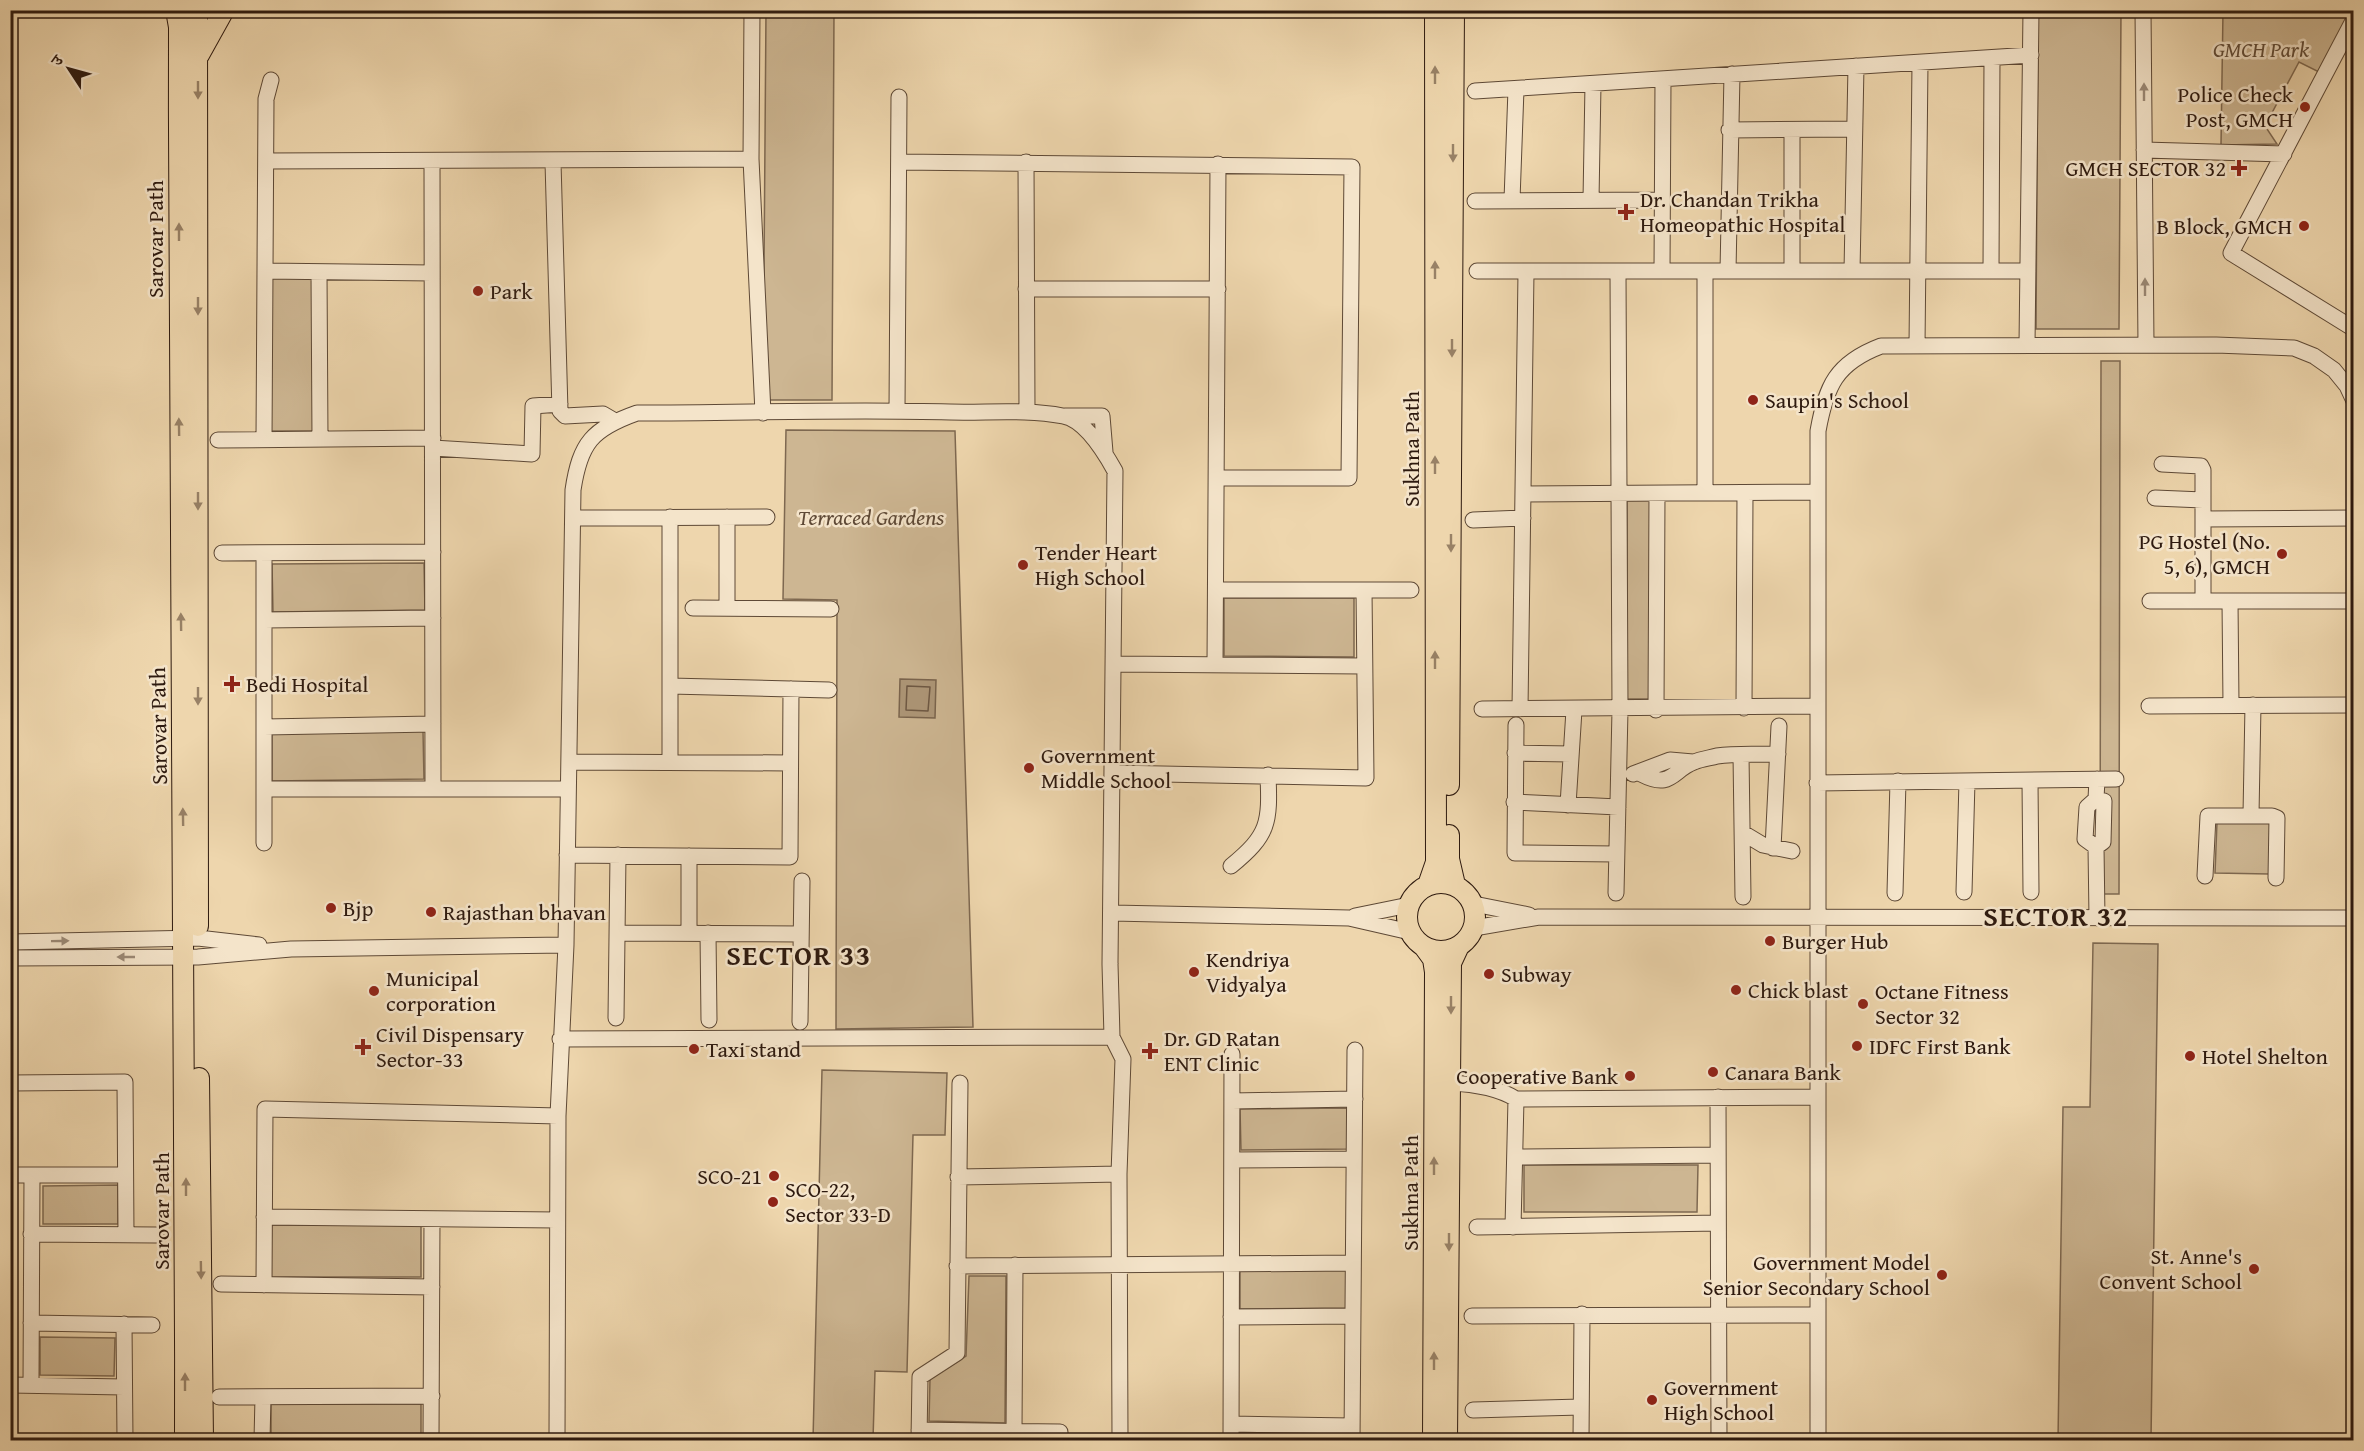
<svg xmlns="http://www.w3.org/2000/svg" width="2364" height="1451" font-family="'Gentium Book Plus','Noto Serif Devanagari',serif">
<rect width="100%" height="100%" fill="#eed6ad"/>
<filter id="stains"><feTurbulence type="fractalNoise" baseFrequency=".00333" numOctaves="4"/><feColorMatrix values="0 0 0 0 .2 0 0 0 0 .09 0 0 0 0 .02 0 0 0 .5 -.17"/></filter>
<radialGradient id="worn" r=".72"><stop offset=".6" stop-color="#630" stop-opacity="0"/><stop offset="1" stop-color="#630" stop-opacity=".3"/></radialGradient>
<!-- green -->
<path fill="#cdb692" stroke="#7e6850" stroke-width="1.5" d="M766 11H834L832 400H763Z
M2038 11H2121L2119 329H2036Z
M2223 11H2353L2321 73 2299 62 2265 126 2277 144 2221 145Z
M270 278H315L314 431H270Z
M2101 361H2120L2119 894H2100Z
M786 430 955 431 973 1027 836 1029 837 600 783 599Z
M1651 499 1652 699H1627V500Z
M424 563 425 610 273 612 272 564Z
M1224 598H1354V657L1224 656Z
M423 731 424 779 272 781V733Z
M2217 822H2270L2269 874 2215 873Z
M2093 943 2158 944 2151 1440H2058L2063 1107H2090Z
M822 1070 947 1073 945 1135H913L907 1372 875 1371 873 1440H813Z
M1347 1108 1348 1149 1241 1150 1240 1109Z
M1524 1165H1698L1697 1212H1524Z
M118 1185V1224H43V1186Z
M271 1225H421V1277H271Z
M1347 1266V1308L1240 1309V1268Z
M969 1276H1006L1005 1423 929 1421 930 1379 966 1356Z
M40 1337 115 1338 114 1376 40 1375Z
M271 1404H421V1440H271Z
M1347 1431V1440H1240V1432Z"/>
<!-- water -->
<path fill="#ad9677" stroke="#7a644d" stroke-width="1.5" d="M900 679 936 680 935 718 899 717Z"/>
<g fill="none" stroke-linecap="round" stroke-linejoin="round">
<!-- shore -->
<path stroke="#6e5843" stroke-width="1.5" d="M907 686 930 687 928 711 906 710Z"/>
<defs>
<path id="minor" d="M752 10 751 159 763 413
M2143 10 2146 345
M2354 19 2231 253 2354 329
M1475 91 2031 55
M1729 130 1853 129
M2144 150 2284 154
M266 161 751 159
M432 161 433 788
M553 162 560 411 565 416 603 414 615 421
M899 162 1352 167 1349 478H1217
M1026 162 1027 411
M1512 200 1516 89
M1591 200 1593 84
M1475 201 1661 200
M265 271 432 273
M1477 271H2028
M1662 271 1663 80
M1728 271 1732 74
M1792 271V130
M1852 271 1856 66
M1991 271 1992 58
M319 272 320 439
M1705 272V493
M1026 289H1218
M2027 345 2031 10
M1917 346 1920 63
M897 411 899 97
M1065 416H1102L1105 452
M264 439 266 99 271 80
M218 440 433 438
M433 448 532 454 533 406 560 404
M2162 464 2201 466 2203 470V601
M1523 494 1818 492
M2155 498 2203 500
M573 518 767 517
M2203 519 2354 518
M1473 520 1523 518
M222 553 433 552
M1216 590H1411
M2150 601H2354
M2230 601 2231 705
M693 608 831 609
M727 608V517
M264 620 433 618
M1114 664 1363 666
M1215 664 1218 164
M670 686 829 690
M2149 706 2354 705
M1744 708 1745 493
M1482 709 1817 706
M1520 709 1526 272
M1656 710 1657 494
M1516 725 1515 853 1616 854
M264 727 433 724
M1515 753 1571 754
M1741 755 1743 897
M569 762 790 763
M670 762V517
M1114 773 1366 778 1364 590
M1633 774 1670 760 1693 762
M1641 774C1672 790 1672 770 1694 762 1701 759 1710 758 1717 756 1737 753 1758 755 1778 754
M2030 781 2031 892
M1817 783 2116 779
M264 789H568
M1514 802 1618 807
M1568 805 1574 710
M2251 815 2253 705
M1743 833 1763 845 1792 851
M264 843V553
M2096 847 2103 842 2104 801 2096 799
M1773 848 1779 726
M567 855 790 857 791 689
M689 856V933
M1231 866C1269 835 1270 823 1268 775
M2205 876 2208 816H2272L2277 818 2276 878
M1964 892 1967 781
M1616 893 1620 710 1618 272
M1895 893 1898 781
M1474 904 1529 915
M1112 913 1349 918 1410 932
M1355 916 1409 905
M2097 918 2096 847 2085 839 2087 807 2096 799 2097 779
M1474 928 1539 917 2354 918
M618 933 801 934
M708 933 709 1020
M10 942 198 938 259 945
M10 958 198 957 291 949 566 945
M616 1018 618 855
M800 1022 802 881
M560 1039 1112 1037
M10 1083 125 1082 126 1235
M1450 1083C1473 1084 1497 1087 1516 1099L1817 1097
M1718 1097 1719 1440
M1232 1101 1355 1099
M1515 1157 1718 1155
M1232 1160 1354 1159
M10 1175H125
M958 1177 1119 1174
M264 1217 557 1220
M1477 1227 1718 1223
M1513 1227 1516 1099
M31 1234 156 1235
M957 1266 1353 1263
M221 1284 432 1287
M264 1285 265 1109 558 1116
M1472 1316 1817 1315
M1231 1317 1353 1316
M31 1323 152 1325
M124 1324 125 1440
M10 1385 124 1387
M31 1385 32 1175
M219 1397 432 1396
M1473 1410 1581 1407
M1231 1424 1352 1426
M919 1430 1060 1432V1440
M1014 1432 1015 1265
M262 1440 263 1397
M431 1440 432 1219
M557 1440 558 1116 566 945 573 490C580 443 592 429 637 413 741 413 846 409 950 412 988 413 1026 409 1063 416 1086 420 1105 453 1115 471L1110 964 1112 1037 1123 1059 1119 1174 1120 1440
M919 1440 920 1377 957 1353 960 1083
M1231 1440 1232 1054
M1352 1440 1355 1050
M1581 1440 1582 1314
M1818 1440V431C1826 386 1836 363 1881 346L2216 345 2294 348 2314 356 2334 370 2347 386 2354 401"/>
<path id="major" d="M176 10 179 27C178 498 186 969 185 1440
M197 10 198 926
M199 55 224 10
M1449 785 1454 10
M1449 835V859L1455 885
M1407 917a34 34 0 1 1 68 0a34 34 0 1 1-68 0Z
M1428 885 1436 862 1435 10
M1425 948 1433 959 1435 972 1433 1440
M199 1078 203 1440
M1447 1440 1451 963 1458 948"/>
</defs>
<!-- minor casing -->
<use href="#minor" stroke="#5e4936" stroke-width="17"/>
<!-- major casing -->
<use href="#major" stroke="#2e1a0f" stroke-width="22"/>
<!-- minor -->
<use href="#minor" stroke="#f4e4ca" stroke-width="15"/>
<!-- major -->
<use href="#major" stroke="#eed6ad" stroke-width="20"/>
</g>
<!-- one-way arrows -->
<defs><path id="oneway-solid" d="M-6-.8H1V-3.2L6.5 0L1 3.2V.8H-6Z" transform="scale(1.5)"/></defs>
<g fill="#988166">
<use href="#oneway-solid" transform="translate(1435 75) rotate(-90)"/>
<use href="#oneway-solid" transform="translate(198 90) rotate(90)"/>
<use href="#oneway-solid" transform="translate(1453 153) rotate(90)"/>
<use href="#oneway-solid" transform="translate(179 232) rotate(-90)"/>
<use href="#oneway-solid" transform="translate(1435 270) rotate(-90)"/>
<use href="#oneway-solid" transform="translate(198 306) rotate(90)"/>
<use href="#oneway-solid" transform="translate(1452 348) rotate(90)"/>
<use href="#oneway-solid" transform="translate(179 427) rotate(-91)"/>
<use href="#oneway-solid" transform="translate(1435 465) rotate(-90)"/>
<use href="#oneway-solid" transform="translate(198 501) rotate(90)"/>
<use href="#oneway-solid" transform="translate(1451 543) rotate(90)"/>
<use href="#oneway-solid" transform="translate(181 622) rotate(-91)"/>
<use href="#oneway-solid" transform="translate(1435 660) rotate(-90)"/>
<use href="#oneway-solid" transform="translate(198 696) rotate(90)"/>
<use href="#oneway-solid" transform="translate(183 817) rotate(-91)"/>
<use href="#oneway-solid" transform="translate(1451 1005) rotate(90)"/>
<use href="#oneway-solid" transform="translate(1434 1166) rotate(-90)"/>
<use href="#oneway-solid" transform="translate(186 1187) rotate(-90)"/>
<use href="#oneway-solid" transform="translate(1449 1242) rotate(90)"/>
<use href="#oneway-solid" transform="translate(201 1270) rotate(89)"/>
<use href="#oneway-solid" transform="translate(1434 1361) rotate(-90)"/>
<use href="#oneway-solid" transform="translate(185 1382) rotate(-90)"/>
</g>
<g fill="#9b8976">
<use href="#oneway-solid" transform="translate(2144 92) rotate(-90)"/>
<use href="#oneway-solid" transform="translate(2145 287) rotate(-90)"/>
<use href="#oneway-solid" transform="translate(60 941) rotate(-1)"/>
<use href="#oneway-solid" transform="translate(126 957) rotate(180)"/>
</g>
<!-- markers -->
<g fill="#8f2418" stroke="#f4e4ca" stroke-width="2">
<circle cx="2305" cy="107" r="6"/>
<path d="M2236 159h6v6h6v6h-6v6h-6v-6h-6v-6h6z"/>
<path d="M1623 203h6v6h6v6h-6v6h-6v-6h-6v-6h6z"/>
<circle cx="2304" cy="226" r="6"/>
<circle cx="478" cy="291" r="6"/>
<circle cx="1753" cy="400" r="6"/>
<circle cx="2282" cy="554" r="6"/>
<circle cx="1023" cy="565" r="6"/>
<path d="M229 675h6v6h6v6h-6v6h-6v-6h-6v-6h6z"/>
<circle cx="1029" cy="768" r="6"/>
<circle cx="331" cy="908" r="6"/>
<circle cx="431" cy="912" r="6"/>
<circle cx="1770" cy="941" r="6"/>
<circle cx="1194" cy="972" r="6"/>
<circle cx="1489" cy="974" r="6"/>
<circle cx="1736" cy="990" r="6"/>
<circle cx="374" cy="991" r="6"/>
<circle cx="1863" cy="1004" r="6"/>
<circle cx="1857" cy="1046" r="6"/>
<path d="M360 1038h6v6h6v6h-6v6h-6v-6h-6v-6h6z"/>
<circle cx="694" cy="1049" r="6"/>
<path d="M1147 1042h6v6h6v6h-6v6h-6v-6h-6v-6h6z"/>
<circle cx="2190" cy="1056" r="6"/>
<circle cx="1713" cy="1072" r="6"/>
<circle cx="1630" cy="1076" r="6"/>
<circle cx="774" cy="1176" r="6"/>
<circle cx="773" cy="1202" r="6"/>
<circle cx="2254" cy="1269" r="6"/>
<circle cx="1942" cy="1275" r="6"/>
<circle cx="1652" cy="1400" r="6"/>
</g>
<g text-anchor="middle" stroke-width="5" stroke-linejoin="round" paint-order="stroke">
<!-- park labels -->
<g font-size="22" font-style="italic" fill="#5e4936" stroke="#f4e4ca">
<text x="2261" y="57">GMCH Park</text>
<text x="871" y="525">Terraced Gardens</text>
</g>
<!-- poi labels -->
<g font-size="22" fill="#2e1a0f" stroke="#f4e4ca" text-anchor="start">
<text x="2293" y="102" text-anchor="end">Police Check<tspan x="2293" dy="25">Post, GMCH</tspan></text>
<text x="2226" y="176" text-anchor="end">GMCH SECTOR 32</text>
<text x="1640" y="207">Dr. Chandan Trikha<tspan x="1640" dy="25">Homeopathic Hospital</tspan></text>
<text x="2292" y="234" text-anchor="end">B Block, GMCH</text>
<text x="490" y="299">Park</text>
<text x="1765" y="408">Saupin's School</text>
<text x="2270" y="549" text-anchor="end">PG Hostel (No.<tspan x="2270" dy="25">5, 6), GMCH</tspan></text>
<text x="1035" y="560">Tender Heart<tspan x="1035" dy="25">High School</tspan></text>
<text x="246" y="692">Bedi Hospital</text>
<text x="1041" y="763">Government<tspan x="1041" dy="25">Middle School</tspan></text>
<text x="343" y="916">Bjp</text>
<text x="443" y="920">Rajasthan bhavan</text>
<text x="1782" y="949">Burger Hub</text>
<text x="1206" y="967">Kendriya<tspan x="1206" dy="25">Vidyalya</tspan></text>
<text x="1501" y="982">Subway</text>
<text x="386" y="986">Municipal<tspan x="386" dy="25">corporation</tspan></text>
<text x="1748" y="998">Chick blast</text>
<text x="1875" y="999">Octane Fitness<tspan x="1875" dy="25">Sector 32</tspan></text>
<text x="376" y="1042">Civil Dispensary<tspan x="376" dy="25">Sector-33</tspan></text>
<text x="1164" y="1046">Dr. GD Ratan<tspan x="1164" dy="25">ENT Clinic</tspan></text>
<text x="1869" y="1054">IDFC First Bank</text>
<text x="706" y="1057">Taxi stand</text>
<text x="2202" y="1064">Hotel Shelton</text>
<text x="1725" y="1080">Canara Bank</text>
<text x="1618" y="1084" text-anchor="end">Cooperative Bank</text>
<text x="762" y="1184" text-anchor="end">SCO-21</text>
<text x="785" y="1197">SCO-22,<tspan x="785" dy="25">Sector 33-D</tspan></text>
<text x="2242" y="1264" text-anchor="end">St. Anne's<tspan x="2242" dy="25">Convent School</tspan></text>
<text x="1930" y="1270" text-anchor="end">Government Model<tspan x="1930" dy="25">Senior Secondary School</tspan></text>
<text x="1664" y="1395">Government<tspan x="1664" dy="25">High School</tspan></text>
</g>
<!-- street labels -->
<g font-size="22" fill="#2e1a0f" stroke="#f4e4ca">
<text transform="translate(155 239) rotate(-90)" y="8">Sarovar Path</text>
<text transform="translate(1411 449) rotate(-90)" y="8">Sukhna Path</text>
<text transform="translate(158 726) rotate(-91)" y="8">Sarovar Path</text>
<text transform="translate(1410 1193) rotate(-90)" y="8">Sukhna Path</text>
<text transform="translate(161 1211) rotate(-90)" y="8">Sarovar Path</text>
</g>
<!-- district labels -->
<g font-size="28" font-weight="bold" letter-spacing="1.5" fill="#2e1a0f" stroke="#f4e4ca">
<text x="2056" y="926">SECTOR 32</text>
<text x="799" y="965">SECTOR 33</text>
</g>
</g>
<!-- margin -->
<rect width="2364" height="1451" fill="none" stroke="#eed6ad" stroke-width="36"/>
<rect x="12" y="12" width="2340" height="1427" fill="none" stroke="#2e1a0f" stroke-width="3"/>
<rect x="18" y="18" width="2328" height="1415" fill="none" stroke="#2e1a0f" stroke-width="1.5"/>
<!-- north arrow -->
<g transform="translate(69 69) rotate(306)" stroke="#f4e4ca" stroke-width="4.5" paint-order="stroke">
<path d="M0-4.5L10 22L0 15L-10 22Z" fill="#2e1a0f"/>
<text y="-9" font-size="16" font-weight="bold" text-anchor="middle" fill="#2e1a0f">उ</text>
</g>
<rect width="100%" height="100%" filter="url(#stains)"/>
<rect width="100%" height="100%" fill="url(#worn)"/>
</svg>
